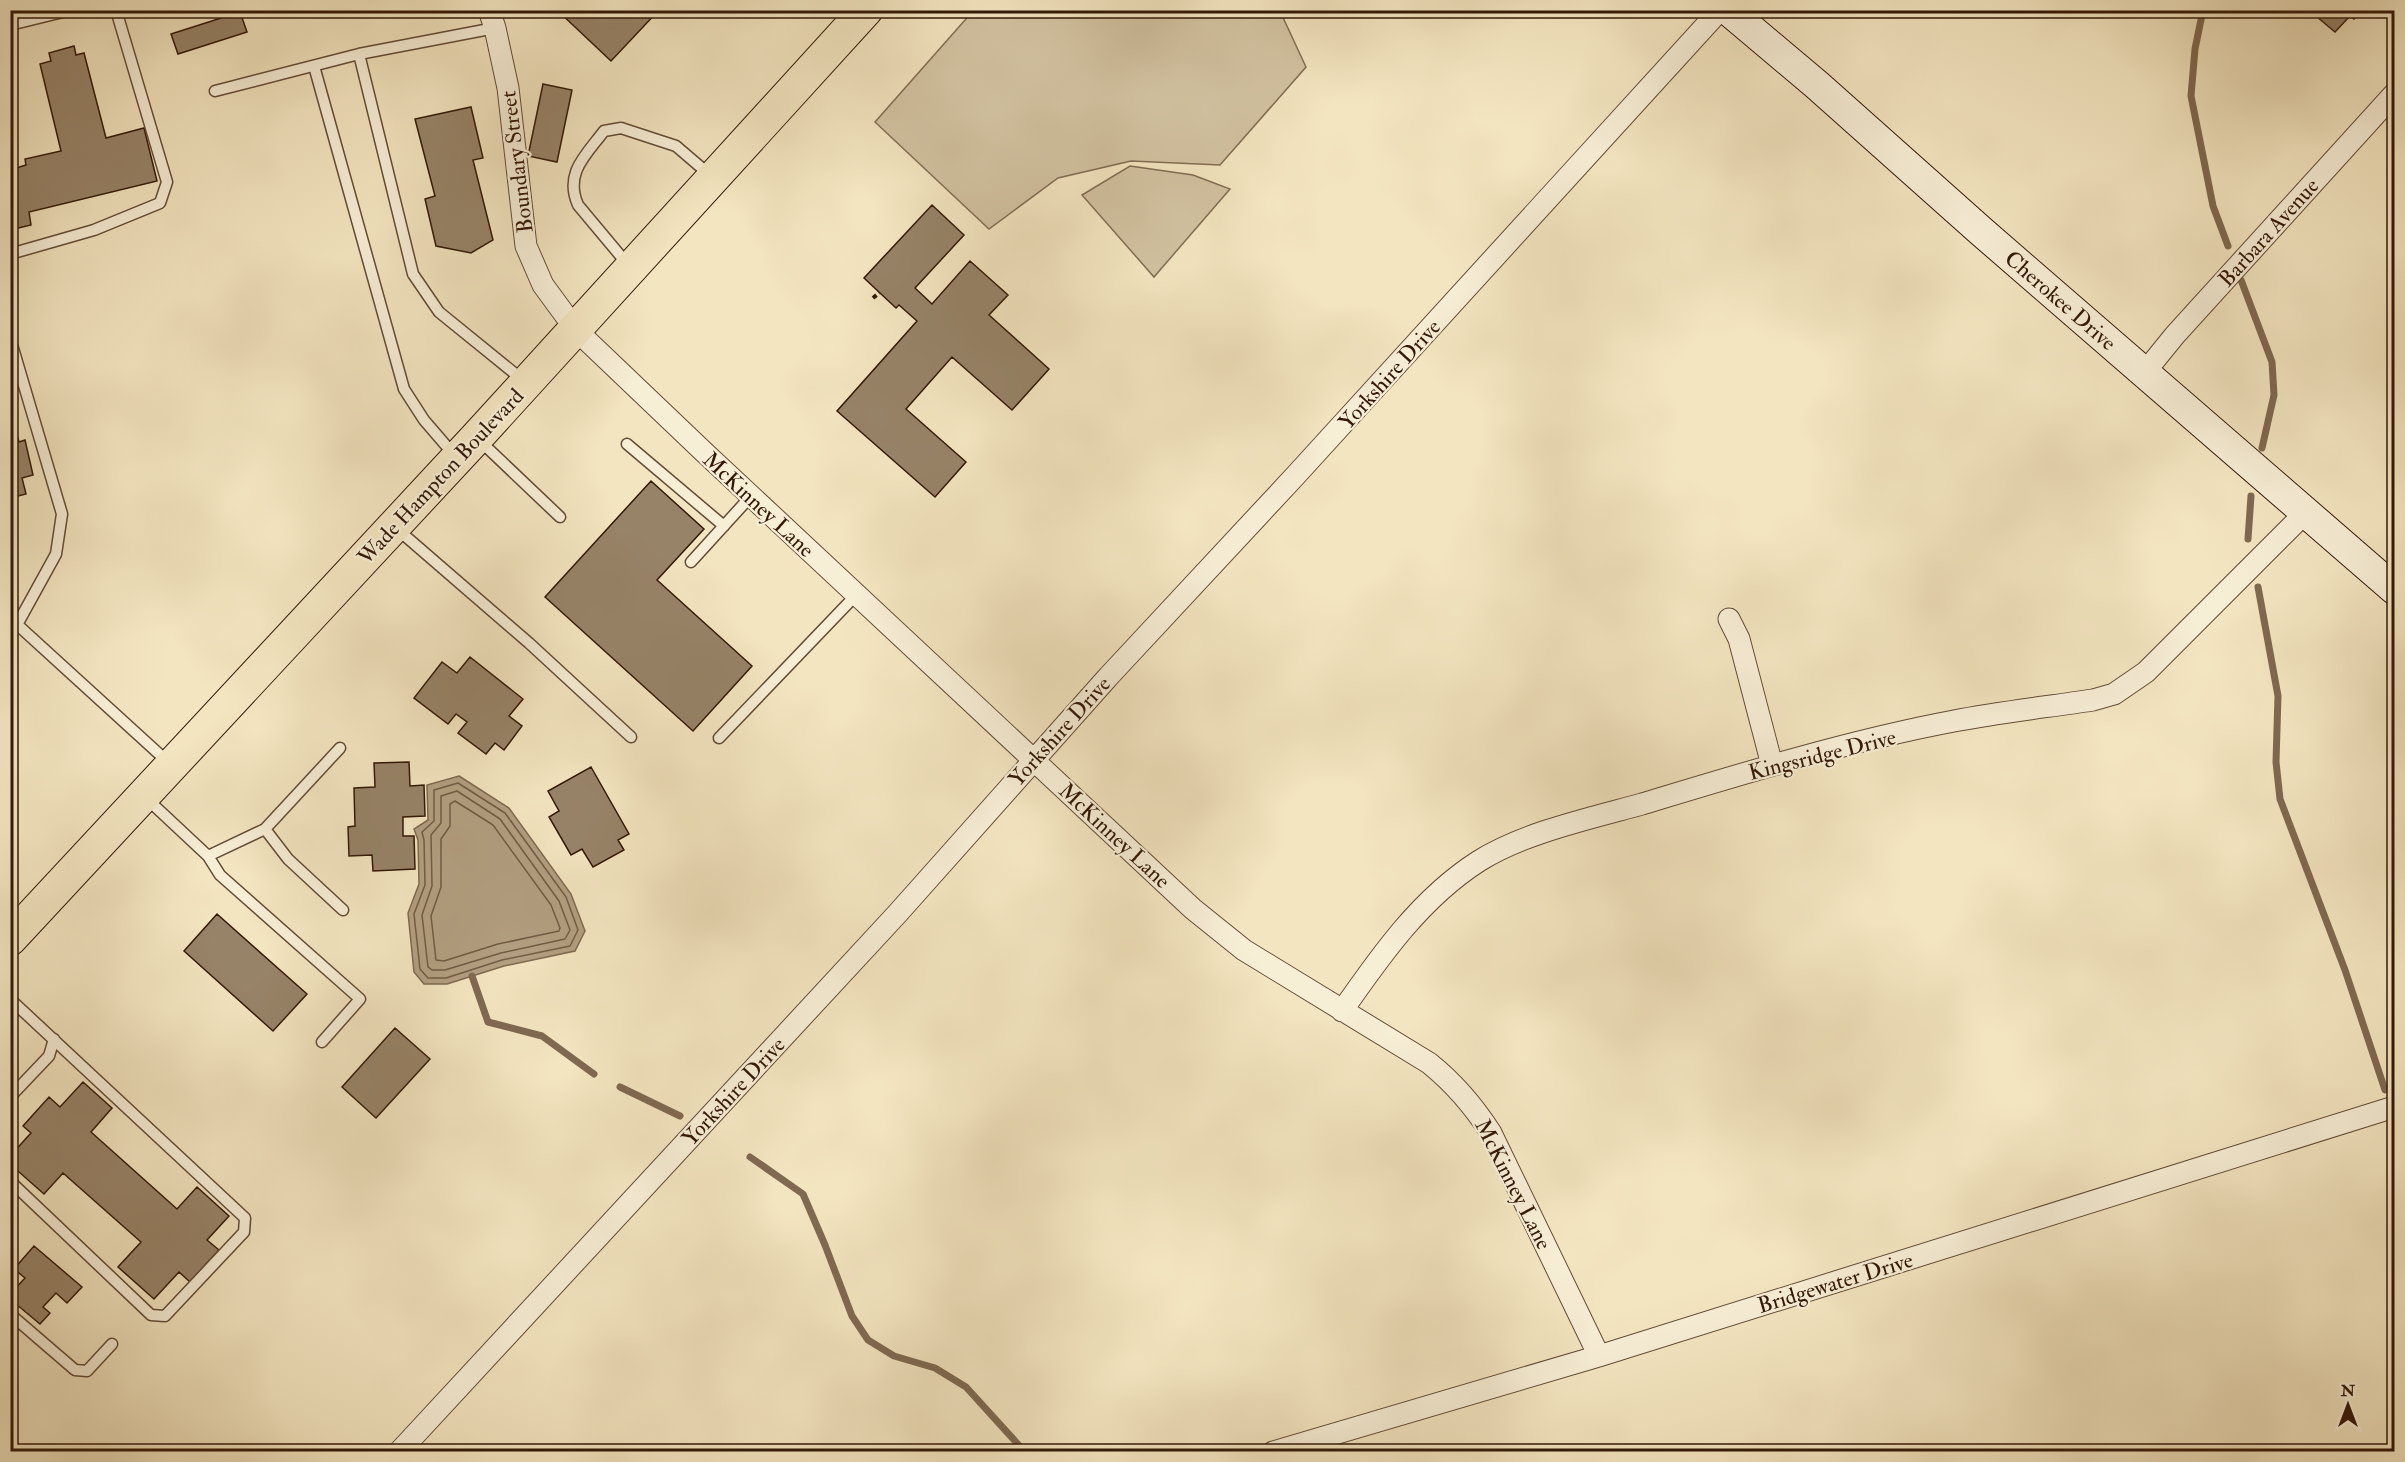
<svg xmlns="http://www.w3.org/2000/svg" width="2405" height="1462" font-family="'IM FELL Double Pica',serif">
<rect width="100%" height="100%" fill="#f3e5c0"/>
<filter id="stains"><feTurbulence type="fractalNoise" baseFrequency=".00333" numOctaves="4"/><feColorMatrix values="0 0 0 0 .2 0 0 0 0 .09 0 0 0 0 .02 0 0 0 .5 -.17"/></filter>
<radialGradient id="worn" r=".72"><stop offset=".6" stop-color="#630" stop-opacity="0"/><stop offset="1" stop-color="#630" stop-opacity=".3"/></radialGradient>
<!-- green -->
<path fill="#d2c2a1" stroke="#826d54" stroke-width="1.5" d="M973 11H1280L1306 67 1220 165 1131 161 1058 178 989 229 875 122Z
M1130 166 1193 175 1230 189 1154 277 1082 195Z"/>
<!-- water -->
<path fill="#b29f81" stroke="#7f6951" stroke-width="1.5" d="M459 776 509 808 571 894 585 931 575 951 504 966 447 984H424L414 972 408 913 419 884 418 840 414 829 428 820 427 785Z"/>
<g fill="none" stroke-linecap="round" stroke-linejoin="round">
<!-- shore -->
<path stroke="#725c44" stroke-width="1.5" d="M458 783 505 813 566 897 578 930 570 946 502 960 446 978H428L420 969 414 914 425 885 424 840 422 832 434 821V790Z
M457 791 500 819 559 901 570 930 565 939 501 953 445 970H432L428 967 422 915 432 886 431 835 441 823V796Z
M455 801 493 825 551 905 560 928 559 931 498 944 444 961 436 960 431 916 441 887V839L450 826V804Z"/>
<!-- stream -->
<path stroke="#7f6951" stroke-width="7" d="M2203 10 2195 49 2191 96 2213 206 2228 246
M2241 280 2272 362 2274 395 2262 448
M2248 539 2251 496
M2258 587 2278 696 2276 762 2280 799 2345 970 2385 1090
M472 976 488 1022 542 1036 594 1074
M620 1087 680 1116
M750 1157 803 1194 825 1245 852 1316 868 1340 894 1356 935 1368 966 1387 1025 1452"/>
</g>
<!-- building -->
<path fill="#978368" stroke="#331808" stroke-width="1.5" d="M557 10H659L611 61Z
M2361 10 2354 19 2350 16 2335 32 2310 11Z
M240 12 247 32 178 54 171 34Z
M74 46 76 55 84 53 106 138 144 128 157 181 29 212 31 225 10 230V161L13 169 26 165 25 159 61 151 40 64 51 61 49 53Z
M543 84 572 90 557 162 528 156Z
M471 107 483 158 473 160 493 240 471 253 436 246 425 199 435 196 415 119Z
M932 205 964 235 915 288 932 304 970 261 1008 295 989 315 1049 369 1012 410 952 357 906 409 966 462 935 497 837 411 917 321 899 305 896 308 864 278Z
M10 367 17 395 10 396Z
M10 408 19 442 25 440 33 475 22 478 26 494 10 498Z
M651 481 704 529 657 580 752 666 693 731 545 597Z
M470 657 523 699 509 716 522 726 504 750 495 743 486 754 458 733 467 722 456 714 448 724 414 698 442 662 457 673Z
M409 762 410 786 424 785 425 816 403 817V836H414L415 869 373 871 372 855 349 856 348 827 355 826 354 788 375 787 374 763Z
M591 767 629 834 618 840 624 850 593 867 582 849 571 855 549 817 559 811 548 791Z
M217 914 307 994 273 1031 184 951Z
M395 1028 430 1059 376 1118 342 1087Z
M83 1082 112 1108 91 1132 177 1209 197 1187 229 1216 207 1240 219 1250 190 1282 179 1272 154 1299 118 1267 141 1242 63 1173 44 1194 10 1164V1156L31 1133 23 1126 49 1097 60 1107Z
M34 1246 82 1287 67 1303 56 1293 43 1307 50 1313 40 1324 10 1299V1294L25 1278 14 1269Z"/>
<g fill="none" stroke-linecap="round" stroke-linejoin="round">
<defs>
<path id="lane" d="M10 25 71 10
M359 54 413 274 439 312 524 381
M314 66 404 389 424 420 455 456
M215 91 359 54 495 28
M10 254 94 230 160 203 167 182 116 10
M629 266 578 205C564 173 586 155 604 131L621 128 676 146 711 176
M10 338 62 514 56 554 18 623
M479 440 560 517
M627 444 724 526
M396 528 529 643 631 737
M691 562 751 496
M10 618 169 763
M719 738 857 594
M146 798 208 856 220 875 360 999 322 1042
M265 829 288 859 343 910
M208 856 265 829 340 748
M10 999 245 1218 244 1232 165 1316 151 1315 10 1181
M10 1097 49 1056 54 1039
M10 1314 75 1370 87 1371 112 1344"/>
<path id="street" d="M489 10 495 28 508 88 526 246 543 285 576 330 705 453 1193 909 1244 950 1429 1063C1454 1083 1473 1105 1491 1133L1599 1356
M2145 372 2175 335 2394 94
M1729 619 1739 639 1772 765
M1342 1011C1381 955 1421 898 1479 861 1523 833 1591 818 1642 804 1745 773 1848 741 1954 721 2000 712 2047 707 2093 700L2114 694 2146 672 2306 512
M399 1452 898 913 1108 677 1296 475 1720 10
M1273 1452 1599 1356 2394 1107"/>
<path id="secondary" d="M1728 10 1817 85 1982 232 2394 589"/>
<path id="primary" d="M10 939 476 438 866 10"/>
</defs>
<!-- lane casing -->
<use href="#lane" stroke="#634b36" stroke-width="13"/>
<!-- street casing -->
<use href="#street" stroke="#634b36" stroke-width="23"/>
<!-- secondary casing -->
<use href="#secondary" stroke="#331808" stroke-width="32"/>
<!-- primary casing -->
<use href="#primary" stroke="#331808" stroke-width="35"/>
<!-- path -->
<path stroke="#331808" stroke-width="4" stroke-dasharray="4.5 3" stroke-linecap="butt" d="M873 298 879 293"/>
<!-- lane -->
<use href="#lane" stroke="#f7eed6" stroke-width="10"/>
<!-- street -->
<use href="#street" stroke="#f7eed6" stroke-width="21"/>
<!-- secondary -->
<use href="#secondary" stroke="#f7eed6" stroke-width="30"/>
<!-- primary -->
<use href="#primary" stroke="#f3e5c0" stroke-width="33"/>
</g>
<g text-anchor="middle" stroke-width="4.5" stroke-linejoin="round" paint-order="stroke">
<!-- street labels -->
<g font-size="22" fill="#331808" stroke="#f7eed6">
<text transform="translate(516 162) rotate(-97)" y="8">Boundary Street</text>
<text transform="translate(2268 232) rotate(-48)" y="8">Barbara Avenue</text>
<text transform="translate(2061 300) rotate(41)" y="8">Cherokee Drive</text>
<text transform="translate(1389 374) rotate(-48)" y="8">Yorkshire Drive</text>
<text transform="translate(440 476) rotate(-47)" y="8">Wade Hampton Boulevard</text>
<text transform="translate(759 504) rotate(43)" y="8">McKinney Lane</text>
<text transform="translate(1059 731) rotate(-48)" y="8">Yorkshire Drive</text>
<text transform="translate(1822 754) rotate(-14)" y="8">Kingsridge Drive</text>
<text transform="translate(1115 835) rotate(43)" y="8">McKinney Lane</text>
<text transform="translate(733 1091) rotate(-47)" y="8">Yorkshire Drive</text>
<text transform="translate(1514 1184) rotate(63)" y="8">McKinney Lane</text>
<text transform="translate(1835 1282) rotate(-17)" y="8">Bridgewater Drive</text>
</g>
</g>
<!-- margin -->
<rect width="2405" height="1462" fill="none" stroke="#f3e5c0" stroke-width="36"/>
<rect x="12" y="12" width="2381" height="1438" fill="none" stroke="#331808" stroke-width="3"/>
<rect x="18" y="18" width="2369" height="1426" fill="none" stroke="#331808" stroke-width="1.5"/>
<!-- north arrow -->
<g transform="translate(2348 1405)" stroke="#f7eed6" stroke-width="4.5" paint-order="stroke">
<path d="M0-4.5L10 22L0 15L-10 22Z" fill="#331808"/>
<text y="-9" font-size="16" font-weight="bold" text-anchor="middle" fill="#331808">N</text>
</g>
<rect width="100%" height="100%" filter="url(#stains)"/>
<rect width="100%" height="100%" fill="url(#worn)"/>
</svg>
